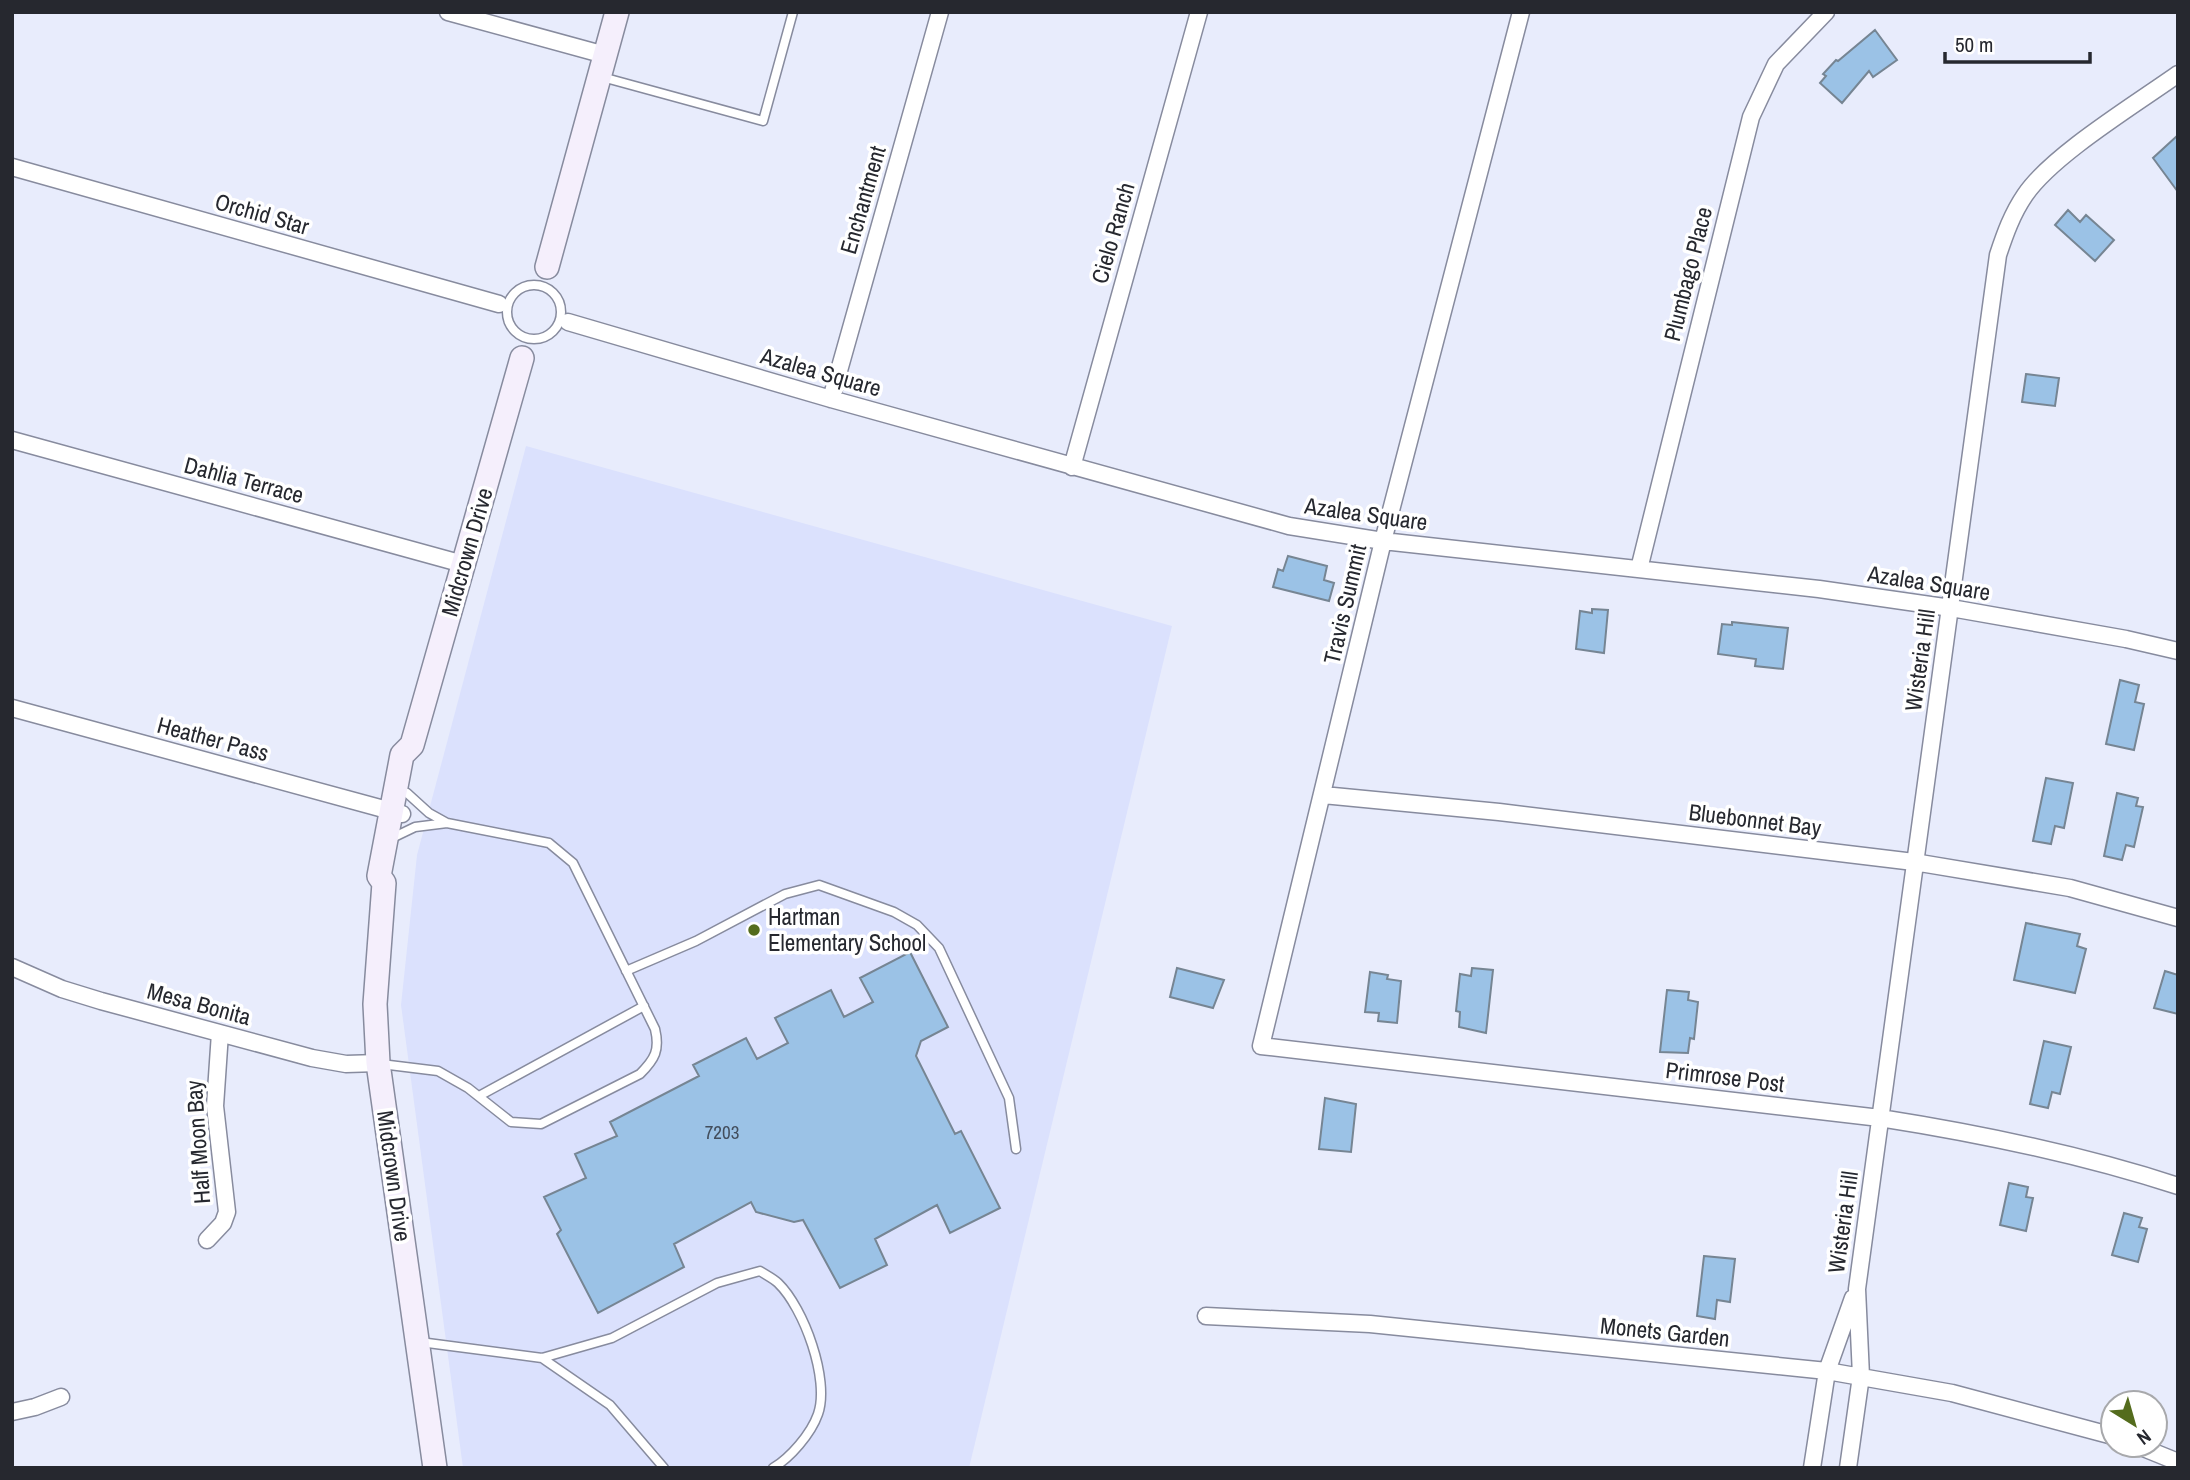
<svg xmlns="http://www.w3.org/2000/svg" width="2190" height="1480" font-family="'Archivo Narrow',sans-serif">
<rect width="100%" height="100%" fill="#e8ecfc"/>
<!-- built -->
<path fill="#dbe1fd" d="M526 446 1172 626 969 1468H463L401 1005 417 855Z"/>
<!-- building -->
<path fill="#9bc2e6" stroke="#768593" stroke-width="2" d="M1875 30 1897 60 1873 77 1869 71 1842 103 1820 83 1826 76 1823 74 1836 60 1838 61Z
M2178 135V192L2153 158Z
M2068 210 2080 222 2086 215 2114 240 2095 261 2055 225Z
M2026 374 2059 378 2055 406 2022 402Z
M1288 556 1327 566 1324 580 1334 583 1329 601 1273 587 1278 569 1283 571Z
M1592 609 1608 610 1604 653 1576 649 1580 611 1592 613Z
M1732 622 1788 628 1783 669 1755 666 1756 659 1718 654 1722 624 1732 625Z
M2120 680 2139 685 2135 702 2144 704 2134 750 2106 744Z
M2046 778 2073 783 2064 828 2055 826 2051 844 2033 841Z
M2117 793 2138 798 2136 806 2143 807 2134 847 2126 845 2122 860 2104 856Z
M2026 923 2080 934 2077 946 2086 949 2075 993 2014 980Z
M910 952 948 1027 921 1041 916 1056 955 1134 961 1131 1000 1208 950 1233 937 1205 875 1239 887 1265 840 1288 803 1220 794 1222 756 1212 751 1202 674 1244 684 1267 598 1313 557 1234 561 1230 544 1197 586 1178 575 1154 617 1136 610 1122 699 1076 693 1065 746 1038 757 1059 788 1043 775 1018 831 990 844 1017 873 1002 860 978Z
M1177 968 1224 980 1213 1008 1170 997Z
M1472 968 1493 970 1486 1033 1459 1027 1460 1012 1456 1011 1460 974 1471 976Z
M2165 971 2178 975V1014L2154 1008Z
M1370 972 1388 975 1387 979 1401 981 1397 1023 1378 1021 1379 1013 1365 1012Z
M1667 990 1689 992 1688 1000 1698 1002 1694 1039 1690 1038 1688 1053 1660 1052Z
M2044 1041 2071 1047 2060 1094 2052 1092 2048 1108 2030 1104Z
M1325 1098 1356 1104 1351 1152 1319 1149Z
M2009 1183 2028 1187 2026 1197 2033 1198 2026 1231 2000 1225Z
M2124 1213 2142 1218 2139 1227 2147 1229 2138 1262 2112 1255Z
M1704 1256 1735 1259 1730 1302 1717 1300 1715 1319 1697 1316Z"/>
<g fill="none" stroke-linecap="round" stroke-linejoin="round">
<defs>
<path id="lane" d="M602 77 763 121 793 12
M507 312a27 27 0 1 1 54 0a27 27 0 1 1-54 0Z
M390 839 415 827 447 823
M626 971 696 941 785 894 819 885 894 912 917 925 939 948 1009 1098 1016 1149
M381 1064 438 1071 468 1088 511 1122 541 1124 640 1074C655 1059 660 1050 655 1029L573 863 549 843 447 823 429 813 407 793
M479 1096 644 1006
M420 1342 542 1358 612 1338 717 1283 760 1271C766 1275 774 1279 778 1283 804 1308 830 1380 818 1414 811 1434 790 1458 773 1468
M542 1358 610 1405 664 1468"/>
<path id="street" d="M448 12 605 55
M1521 12 1383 541 1261 1046 1880 1118C1982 1134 2080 1154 2178 1186
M12 167 499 304
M568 322 831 399 1289 526 1383 541 1819 589 1951 608 2126 639 2178 651
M831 399 940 12
M12 440 463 564
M1072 467 1199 12
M1639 569 1751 117 1776 64 1826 12
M12 708 402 814
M1323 795 1499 812 1914 862 2070 888 2178 918
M12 967 62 989 101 1001 312 1058 346 1064 378 1063
M207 1240 223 1223 227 1212 215 1106 220 1033
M1206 1316 1370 1324 1827 1371 1952 1393 2113 1436
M12 1412 35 1407 61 1397
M2136 1445 2178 1462
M1812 1468 1827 1371 1853 1298
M1848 1468 1861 1376 1857 1289 1998 255C2005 234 2012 214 2025 195 2052 155 2136 104 2178 74"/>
<path id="secondary" d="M547 267 617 12
M435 1468 378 1063 375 1004 384 883 379 876 402 755 412 745 522 358"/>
</defs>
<!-- lane casing -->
<use href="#lane" stroke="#878b9e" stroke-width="11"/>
<!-- street casing -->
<use href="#street" stroke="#878b9e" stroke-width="19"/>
<!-- secondary casing -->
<use href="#secondary" stroke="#878b9e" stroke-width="26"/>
<!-- lane -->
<use href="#lane" stroke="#fff" stroke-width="8"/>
<!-- street -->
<use href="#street" stroke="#fff" stroke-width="16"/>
<!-- secondary -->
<use href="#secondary" stroke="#f5effc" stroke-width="23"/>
</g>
<!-- markers -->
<circle fill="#546c1d" stroke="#fff" stroke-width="2.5" cx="754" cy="930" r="7"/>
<g text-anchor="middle" stroke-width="7" stroke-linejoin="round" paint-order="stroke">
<!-- number labels -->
<g font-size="19" fill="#434e5d">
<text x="722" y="1139">7203</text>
</g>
<!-- street labels -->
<g font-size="23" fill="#26282f" stroke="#fff">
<text transform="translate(863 200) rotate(-74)" y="8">Enchantment</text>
<text transform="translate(262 214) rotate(16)" y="8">Orchid Star</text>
<text transform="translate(1113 233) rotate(-74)" y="8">Cielo Ranch</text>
<text transform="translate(1688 274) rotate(-76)" y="8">Plumbago Place</text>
<text transform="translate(821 372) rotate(16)" y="8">Azalea Square</text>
<text transform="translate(244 480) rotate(15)" y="8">Dahlia Terrace</text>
<text transform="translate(1366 514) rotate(8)" y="8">Azalea Square</text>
<text transform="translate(467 552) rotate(-74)" y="8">Midcrown Drive</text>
<text transform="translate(1929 583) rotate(9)" y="8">Azalea Square</text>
<text transform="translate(1345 604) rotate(-77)" y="8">Travis Summit</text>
<text transform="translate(1920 660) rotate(-82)" y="8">Wisteria Hill</text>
<text transform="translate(213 739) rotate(15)" y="8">Heather Pass</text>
<text transform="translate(1755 820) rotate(7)" y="8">Bluebonnet Bay</text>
<text transform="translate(199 1004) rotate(15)" y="8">Mesa Bonita</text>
<text transform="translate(1725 1077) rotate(7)" y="8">Primrose Post</text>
<text transform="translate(198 1142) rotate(-94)" y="8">Half Moon Bay</text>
<text transform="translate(394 1176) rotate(82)" y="8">Midcrown Drive</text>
<text transform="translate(1843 1222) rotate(-82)" y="8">Wisteria Hill</text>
<text transform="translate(1665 1332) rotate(6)" y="8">Monets Garden</text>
</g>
<!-- poi labels -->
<g font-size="23" fill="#26282f" stroke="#fff" text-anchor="start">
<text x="768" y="925">Hartman<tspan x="768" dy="26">Elementary School</tspan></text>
</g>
</g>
<!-- border -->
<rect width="2190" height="1480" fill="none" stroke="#26282f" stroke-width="28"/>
<!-- north arrow -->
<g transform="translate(2134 1424) rotate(143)"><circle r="33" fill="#ffffff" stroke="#a8a9ac" stroke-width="2"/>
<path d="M0-5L12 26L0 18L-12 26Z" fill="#546c1d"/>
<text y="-10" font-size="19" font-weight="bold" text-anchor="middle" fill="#26282f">N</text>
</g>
<!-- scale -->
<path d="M1945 52v10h145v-10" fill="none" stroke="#26282f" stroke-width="3.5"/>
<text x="1955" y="52" font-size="21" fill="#26282f" stroke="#ffffff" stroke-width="5" paint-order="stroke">50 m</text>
</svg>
